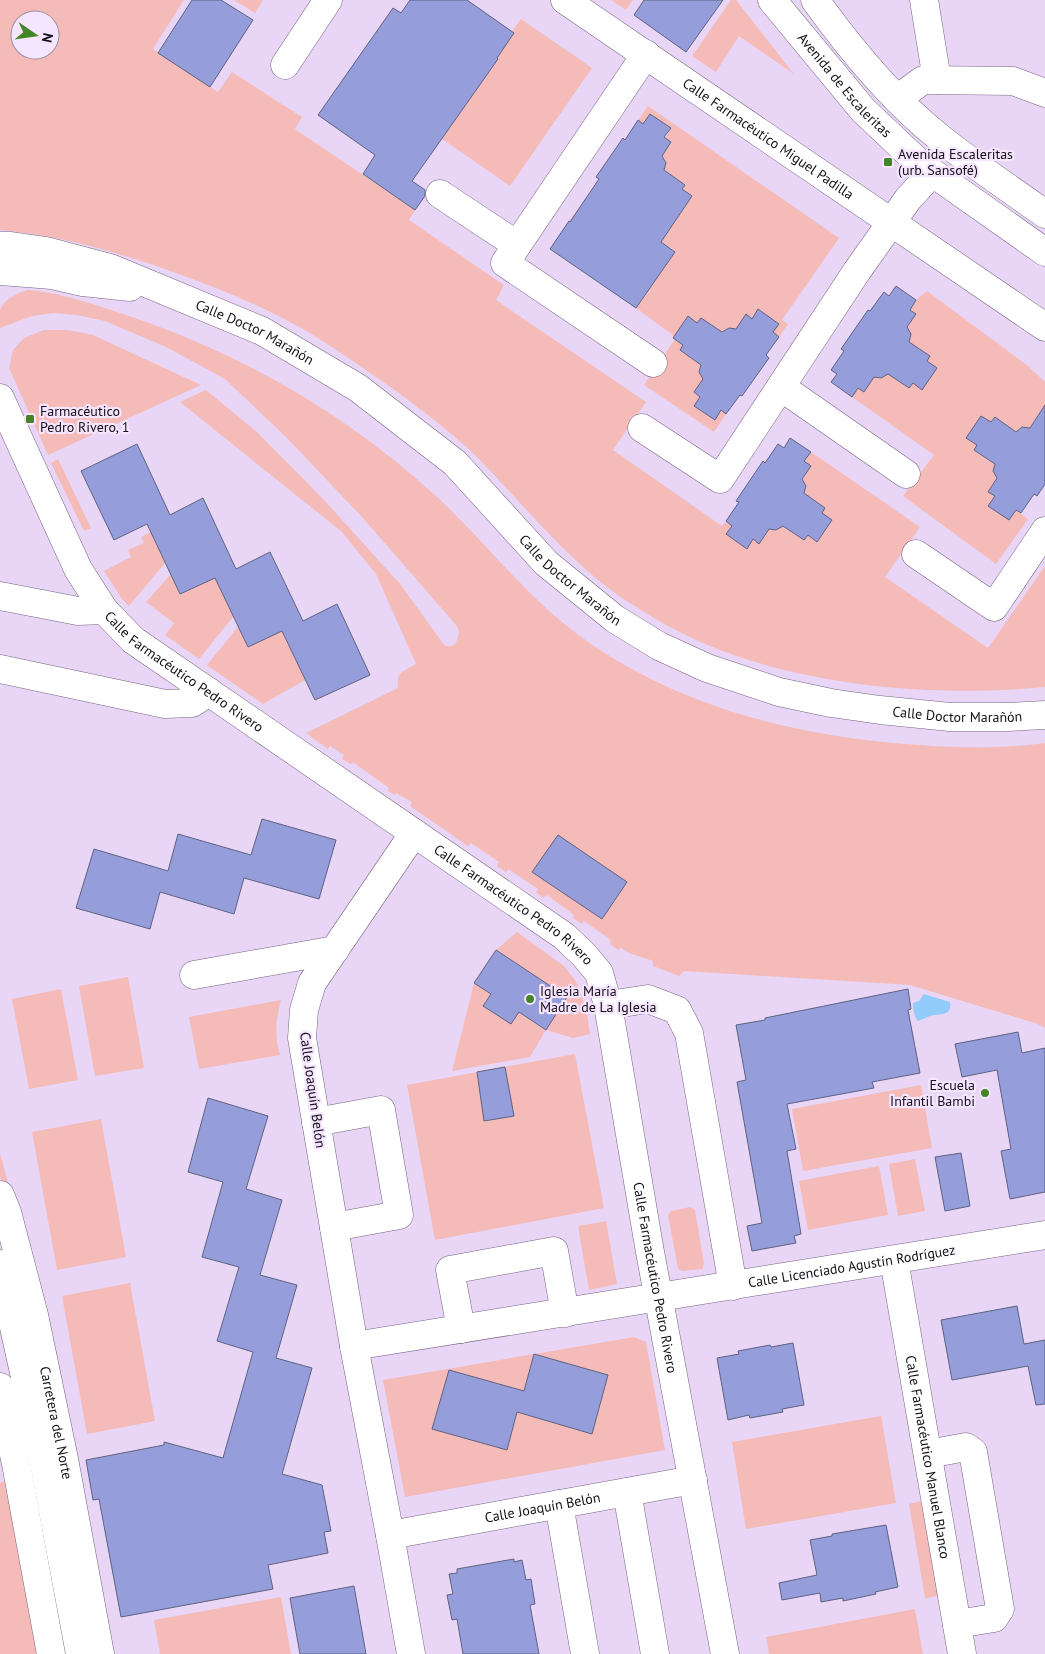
<svg xmlns="http://www.w3.org/2000/svg" width="1045" height="1654" font-family="'PT Sans',sans-serif">
<rect width="100%" height="100%" fill="#e9d6f6"/>
<!-- green -->
<path fill="#f4bbb8" fill-rule="evenodd" d="M0 0H184L153 49 218 92 232 72 302 117 295 129 415 210 409 220 504 285 496 300 646 402 613 450 722 526 726 521 732 526 727 534 747 548 753 539 759 543 769 529 776 530 783 526 804 540 808 535 817 542 832 520 822 513 825 508 804 493 802 479 811 466 804 461 811 452 920 527 885 577 988 648 1045 566V687C920 699 763 684 654 618 629 603 603 586 582 566 544 532 511 491 475 455 451 432 423 411 396 391 366 370 335 348 303 329 268 309 232 294 195 280 131 256 68 236 0 230ZM20 20H50V50H20Z
M234 0H263L255 13Z
M611 0H633L626 10Z
M731 0H736L794 74 739 36 716 72 692 56Z
M521 19 592 68 510 186 441 138 498 59 494 56 514 33 512 31Z
M648 106 839 238 782 320 788 324 779 337 773 332 779 324 758 309 752 319 746 315 736 329 729 328 722 332 701 318 697 323 688 316 674 336 636 308 675 251 647 232 627 261 569 221 586 198 592 202 677 218 692 196 682 189 685 185 664 170C662 154 662 141 671 128L643 124 638 120Z
M28 290C63 293 96 305 129 316 244 355 347 414 436 496 483 539 521 591 572 630 667 703 788 735 906 744 952 748 999 749 1045 743V1028L1038 1024 910 985 684 971 679 976 653 966V961L629 953 621 948 618 950 610 944 611 940 584 921 582 924 573 918 574 915 547 895 543 898 536 892 538 889 508 869 506 872 497 866 499 862 471 843 468 846 410 806 412 802 396 793 395 795 388 791 389 788 353 762 351 764 342 759 344 755 330 746 328 749 306 733 398 688C396 672 404 671 416 664L376 574 342 532 180 402 206 390 257 432 325 501 400 584 445 646H452L456 643 459 632 457 626 362 517 287 438 225 379 166 347 105 321 77 315 54 313 32 316 0 328C0 323 0 316 0 311 3 299 18 293 28 290Z
M927 291 1028 366 1045 382V417L1039 414 1030 428 1022 427 1016 432 995 417 991 422 981 416 966 438 977 445 974 450 995 464 993 471 997 478 988 492 995 496 988 506 1016 510 1028 519 996 564 903 496 934 455 852 397 858 388 864 391 874 377 881 378 888 374 909 388 913 383 922 389 937 368 927 361 930 356 909 342 907 327 916 314 910 310 916 300Z
M44 330H68L93 335 201 385 48 455 9 368 13 350 24 338Z
M675 339 683 345 680 350 701 365 703 379 694 392 700 397 694 406 714 420 721 410 726 414 714 432 644 385Z
M58 459 91 528 84 531 51 463Z
M151 532 157 545 170 557 129 606 122 599 104 571 131 557 128 550 144 543 141 537Z
M210 565 237 612 199 659 165 635 174 623 146 602 171 574 180 594 201 584Z
M276 619 305 680 263 704 207 665 238 627 248 647Z
M517 932 564 966 577 983 587 1013 590 1034 573 1038 546 1030 530 1057 452 1071 474 983 491 994 483 1006 511 1024 519 1012 545 1030 567 997 496 950Z
M128 977 144 1068 95 1076 79 986Z
M61 989 78 1080 29 1089 12 999Z
M281 1000C276 1019 274 1036 280 1055L199 1069 189 1017Z
M575 1054 604 1208 435 1240 407 1085Z
M921 1085 932 1148 803 1171 792 1109Z
M101 1119 126 1257 57 1270 32 1132Z
M0 1154 8 1182 2 1184 0 1176Z
M915 1159 925 1211 898 1216 889 1164Z
M879 1166 888 1215 808 1230 799 1181Z
M690 1207 695 1210 704 1264 702 1269 682 1271 678 1269 668 1215 671 1211Z
M606 1221 617 1284 589 1290 578 1226Z
M130 1283 155 1421 87 1434 62 1296Z
M634 1337 646 1342 665 1450 405 1497 383 1380Z
M881 1416 896 1503 746 1529 732 1442Z
M6 1480 40 1654H0V1483Z
M921 1501 938 1596 925 1598 909 1504Z
M281 1597 291 1654H160L154 1620Z
M915 1609 923 1654H769L766 1637Z"/>
<!-- water -->
<path fill="#91ccfa" d="M924 994 950 1002C952 1014 944 1014 934 1015 929 1016 923 1019 918 1021 914 1017 913 1009 913 1003L919 1001Z"/>
<!-- building -->
<path fill="#959edb" stroke="#5e6280" d="M192 0H221L253 20 210 87 158 53Z
M410 0H467L514 33 497 58 498 59 412 181 425 190V196L415 210 363 174 375 155 318 115 393 8 401 13Z
M644 0H723L686 52 634 15Z
M650 114 671 128 664 137 671 142 662 156 666 163 664 170 685 185 682 189 692 196 661 242 675 252 636 308 550 249 569 221 570 222 599 179 596 177 623 138 625 140 638 120 643 124Z
M896 286 916 300 910 310 916 314 907 327 911 334 909 342 930 356 927 361 937 368 922 390 913 383 909 388 888 374 881 378 874 377 864 392 858 388 852 397 831 382 837 374 831 370 844 351 841 349 868 310 870 311 884 292 889 296Z
M758 309 779 324 773 332 779 337 766 355 769 358 742 396 740 395 726 414 721 410 715 420 694 406 700 397 694 392 703 379 699 372 701 365 680 350 683 345 673 338 688 316 697 323 701 318 722 332 729 328 736 329 746 314 752 319Z
M1045 405V484L1037 496 1034 494 1021 513 1016 510 1009 520 988 506 995 496 988 492 997 478 993 471 995 464 974 450 977 445 966 438 981 416 991 422 995 417 1016 432 1022 427 1030 428Z
M790 438 811 452 804 461 811 466 802 479 806 486 804 493 825 508 822 513 832 520 817 542 808 535 804 540 783 526 776 530 769 529 759 544 753 539 747 549 726 534 732 526 726 521 739 502 736 501 763 461 765 463 778 444 784 448Z
M137 444 170 515 203 498 236 569 270 552 303 621 337 604 370 675 315 700 282 631 248 647 215 578 180 594 147 524 114 540 81 471Z
M262 819 336 840 319 899 244 878 234 914 160 892 150 929 76 908 94 849 168 871 178 834 251 855Z
M558 835 627 882 602 919 532 872Z
M496 950 567 997 546 1030 519 1012 511 1024 483 1006 491 994 474 983Z
M908 989 911 1009 908 1010 920 1073 872 1082 874 1088 787 1104 796 1149 787 1151 801 1234 794 1236 796 1243 752 1251 747 1226 762 1223 737 1082 746 1080 736 1025 765 1020V1018Z
M1018 1032 1022 1053 1045 1048V1192L1010 1199 1001 1151 1011 1149 997 1070 962 1077 955 1044Z
M505 1067 514 1116 484 1121 477 1072Z
M208 1098 268 1116 246 1189 282 1200 260 1275 297 1285 276 1358 312 1368 282 1474 322 1485 331 1531 324 1532 328 1553 268 1565 273 1589 121 1617 99 1499 93 1500 86 1460 164 1445V1442L223 1458 253 1352 217 1341 239 1267 202 1257 223 1182 188 1172Z
M961 1153 970 1206 945 1211 935 1157Z
M1017 1306 1024 1344 1045 1340V1404L1036 1405 1028 1366 952 1380 941 1320Z
M793 1343 804 1405 782 1409 783 1412 750 1418 749 1415 728 1420 717 1358 739 1354 738 1351 770 1345 771 1347Z
M534 1354 608 1375 592 1434 517 1412 507 1450 432 1429 449 1370 524 1391Z
M886 1525 898 1587 875 1592 876 1594 843 1601V1598L821 1602 820 1593 782 1600 779 1583 817 1575 810 1540 832 1536V1534Z
M514 1559V1562L522 1560 526 1580 531 1579 535 1604 530 1605 539 1654H463L457 1619 452 1620 447 1595 453 1594 449 1574 457 1573V1569Z
M354 1586 366 1654H300L290 1598Z"/>
<g fill="none" stroke-linecap="round" stroke-linejoin="round">
<defs>
<g id="minor">
<path id="s1" d="M565 0 1045 327"/>
<path id="s2" d="M772 0 863 110 920 164 1045 252"/>
<path d="M815 0C851 50 892 100 940 138 974 165 1010 189 1045 214"/>
<path d="M924 0 937 80"/>
<path d="M646 54 505 263 653 363"/>
<path d="M285 65 328 0"/>
<path d="M897 99 923 80 1013 81 1045 93"/>
<path d="M440 194 517 245"/>
<path id="s3" d="M0 246H11L46 251 110 268 262 331 358 388 455 463 546 563 615 619 659 646 707 668 779 692 831 703 880 710 950 717H1007L1045 715"/>
<path d="M0 271 52 275 83 282 130 287"/>
<path d="M781 387 906 474"/>
<path id="s4" d="M0 398 78 569 104 610 133 640 564 936 584 955 599 973 608 1005 650 1252 725 1654"/>
<path d="M642 428 720 479 857 271 908 199 932 173"/>
<path d="M916 554 994 607 1045 531"/>
<path d="M0 596 78 611 104 610"/>
<path d="M0 669 165 704 192 703 209 692"/>
<path d="M194 975 335 950"/>
<path d="M608 1005 648 999 677 1010 689 1033 733 1286"/>
<path d="M316 1122 381 1110 399 1215 334 1227"/>
<path id="s5" d="M0 1195 7 1212 34 1315 64 1459 100 1654"/>
<path id="s6" d="M894 1260 962 1654"/>
<path d="M0 1264 44 1463 80 1654"/>
<path d="M461 1329 450 1270 554 1251 565 1313"/>
<path id="s7" d="M354 1346 1045 1235"/>
<path d="M0 1387 17 1469 51 1654"/>
<path d="M928 1454 966 1447 973 1452 1000 1609 994 1618 957 1624"/>
<path d="M627 1492 655 1654"/>
<path d="M559 1504 585 1654"/>
<path id="s8" d="M390 1535 693 1480"/>
<path d="M411 1654 390 1535 354 1346 302 1038 304 1010 312 983 414 833"/>
</g>
</defs>
<!-- minor casing -->
<use href="#minor" stroke="#756480" stroke-width="29"/>
<!-- minor -->
<use href="#minor" stroke="#fff" stroke-width="28"/>
</g>
<!-- markers -->
<g fill="#438427" stroke="#f5e5ff" stroke-width="2">
<rect x="883" y="157" width="10" height="10" rx="2.5"/>
<rect x="25" y="414" width="10" height="10" rx="2.5"/>
<circle cx="530" cy="999" r="5"/>
<circle cx="985" cy="1093" r="5"/>
</g>
<g text-anchor="middle" stroke-width="4.5" stroke-linejoin="round" paint-order="stroke">
<!-- street labels -->
<g font-size="14" fill="#150f19" stroke="#f5e5ff">
<text dy="5" stroke="none"><textPath href="#s2" startOffset="112">Avenida de Escaleritas</textPath></text>
<text dy="5" stroke="none"><textPath href="#s1" startOffset="246">Calle Farmacéutico Miguel Padilla</textPath></text>
<text dy="5" stroke="none"><textPath href="#s3" startOffset="271">Calle Doctor Marañón</textPath></text>
<text dy="5" stroke="none"><textPath href="#s3" startOffset="676">Calle Doctor Marañón</textPath></text>
<text dy="5" stroke="none"><textPath href="#s4" startOffset="338">Calle Farmacéutico Pedro Rivero</textPath></text>
<text dy="5" stroke="none"><textPath href="#s3" startOffset="1096">Calle Doctor Marañón</textPath></text>
<text dy="5" stroke="none"><textPath href="#s4" startOffset="742">Calle Farmacéutico Pedro Rivero</textPath></text>
<text transform="translate(313 1090) rotate(82)" y="5">Calle Joaquín Belón</text>
<text dy="5" stroke="none"><textPath href="#s7" startOffset="504">Calle Licenciado Agustín Rodríguez</textPath></text>
<text dy="5" stroke="none"><textPath href="#s4" startOffset="1162">Calle Farmacéutico Pedro Rivero</textPath></text>
<text dy="5" stroke="none"><textPath href="#s5" startOffset="235">Carretera del Norte</textPath></text>
<text dy="5" stroke="none"><textPath href="#s6" startOffset="200">Calle Farmacéutico Manuel Blanco</textPath></text>
<text dy="5" stroke="none"><textPath href="#s8" startOffset="155">Calle Joaquín Belón</textPath></text>
</g>
<!-- poi labels -->
<g font-size="14" fill="#150f19" stroke="#f5e5ff" text-anchor="start">
<text x="898" y="159">Avenida Escaleritas<tspan x="898" dy="16">(urb. Sansofé)</tspan></text>
<text x="40" y="416">Farmacéutico<tspan x="40" dy="16">Pedro Rivero, 1</tspan></text>
<text x="540" y="996">Iglesia María<tspan x="540" dy="16">Madre de La Iglesia</tspan></text>
<text x="975" y="1090" text-anchor="end">Escuela<tspan x="975" dy="16">Infantil Bambi</tspan></text>
</g>
</g>
<!-- north arrow -->
<g transform="translate(35 35) rotate(103)"><circle r="24" fill="#f5e5ff" stroke="#9b8fa3"/>
<path d="M0-4L9 19L0 12L-9 19Z" fill="#438427"/>
<text y="-8" font-size="14" font-weight="bold" text-anchor="middle" fill="#150f19">N</text>
</g>
</svg>
